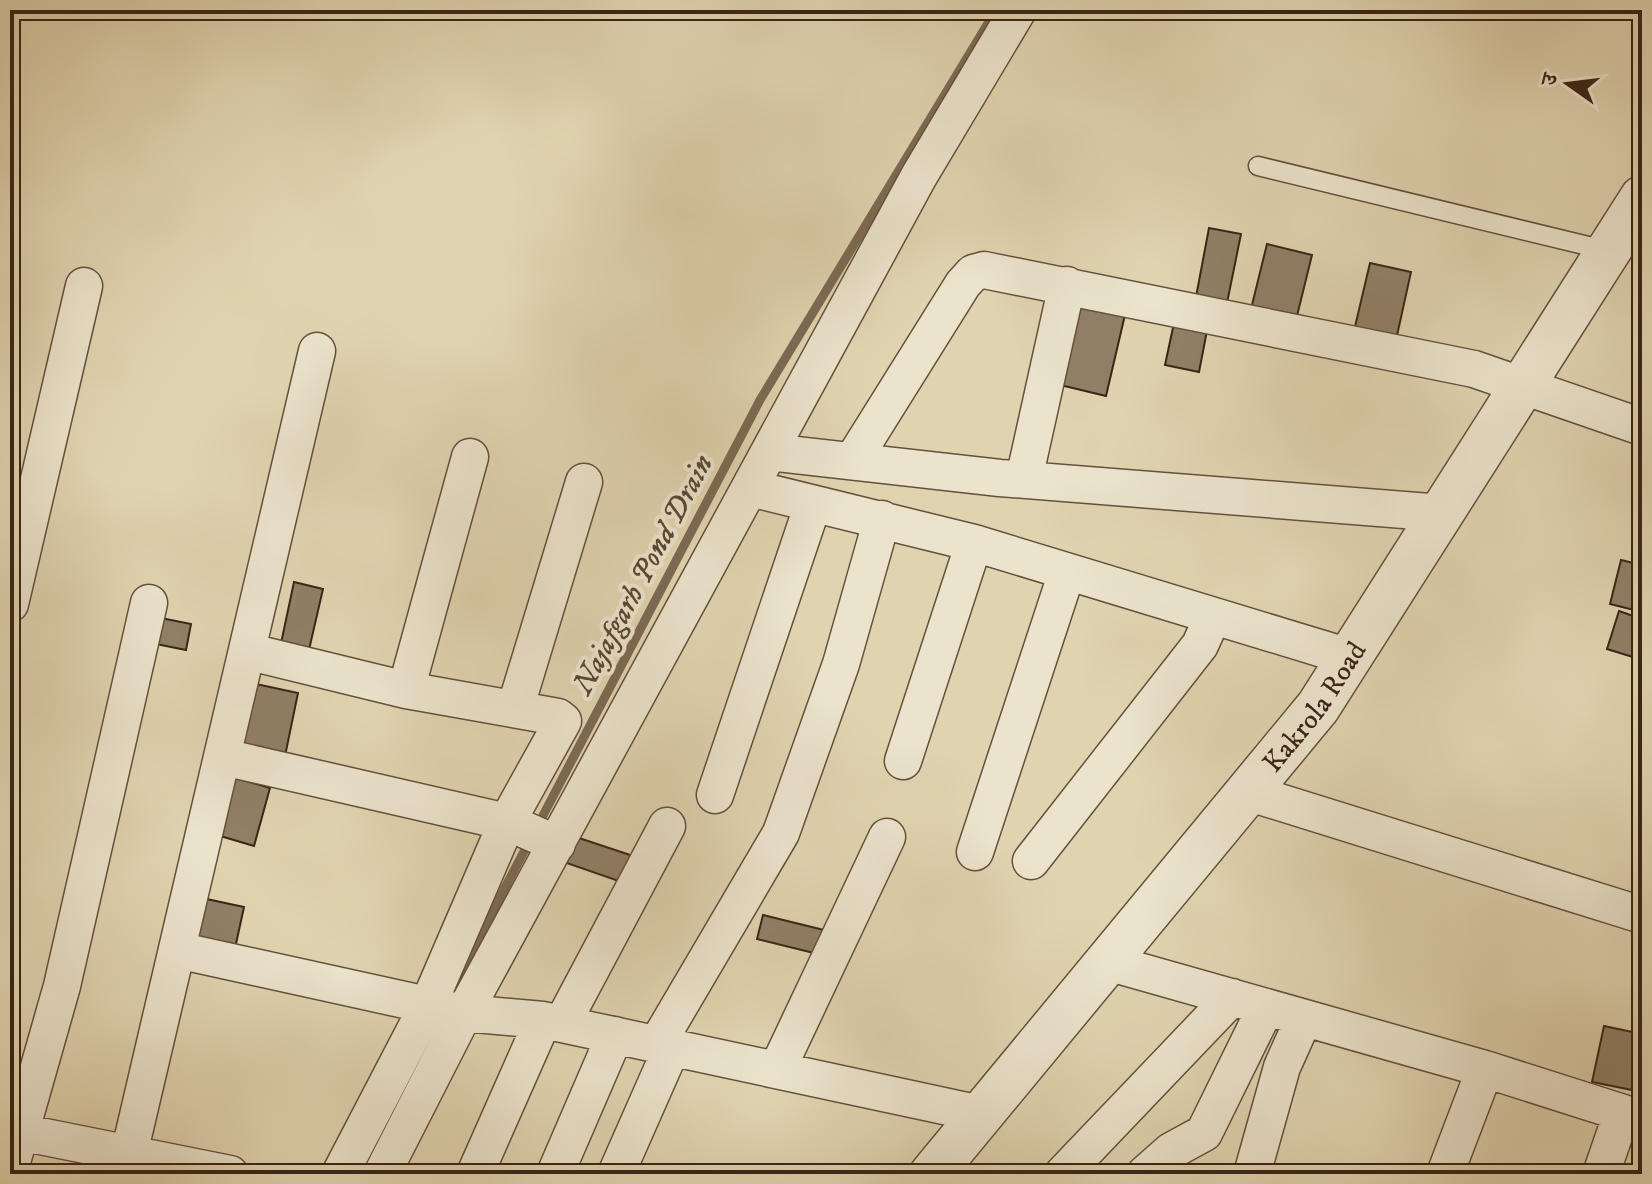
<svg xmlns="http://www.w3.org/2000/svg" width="1652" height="1184" font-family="'IM FELL DW Pica','Noto Serif Devanagari',serif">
<rect width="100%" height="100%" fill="#e0d4b0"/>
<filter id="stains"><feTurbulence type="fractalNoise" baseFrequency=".0025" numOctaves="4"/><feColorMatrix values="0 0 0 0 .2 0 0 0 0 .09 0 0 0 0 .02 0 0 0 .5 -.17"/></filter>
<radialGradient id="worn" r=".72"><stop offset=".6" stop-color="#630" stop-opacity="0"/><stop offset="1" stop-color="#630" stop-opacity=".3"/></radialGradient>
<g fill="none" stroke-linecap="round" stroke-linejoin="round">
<!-- stream -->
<path stroke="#7c6a54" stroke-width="9" d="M537 827 760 400 996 10
M461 972 530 840"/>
</g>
<!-- building -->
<path fill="#908067" stroke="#3a2417" stroke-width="2" d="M1209 228 1241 234 1227 303 1196 297Z
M1267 244 1312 255 1296 320 1251 309Z
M1370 263 1411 272 1396 340 1354 331Z
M1074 289 1128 302 1106 396 1052 383Z
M1177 309 1210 315 1199 372 1165 365Z
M1621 560 1642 565V612L1610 604Z
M294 582 323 589 308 654 280 648Z
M1619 611 1642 619V639L1636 658 1607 649Z
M151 616 191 624 186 650 146 642Z
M256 684 298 693 285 756 242 747Z
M233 777 270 788 254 846 217 835Z
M567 834 642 859 633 886 558 860Z
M202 898 244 907 234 953 192 944Z
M763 915 828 931 822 955 757 939Z
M1604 1026 1642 1034 1632 1090 1592 1082Z"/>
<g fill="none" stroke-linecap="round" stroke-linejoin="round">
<defs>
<path id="service" d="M1258 166 1609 251"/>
<path id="minor" d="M769 452 1000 478 1442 513
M853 460 963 284 973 273 984 270 1474 369 1642 427
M1024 479 1067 285
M750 488 974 543 1349 657
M10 604 84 286
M250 652 406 690 558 717 563 721 507 822 429 1003 340 1174
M406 690 470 457
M515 709 584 482
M223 757 507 822 557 844
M903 761 974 543
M1247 792 1642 915
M715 795 813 504
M975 852 1067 572
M1031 861 1200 645 1213 616
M177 950 464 1013 543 1020 981 1114
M1107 962 1485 1069 1642 1119
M562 1024 667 826
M657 1044 781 833 841 664 882 519
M777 1070 887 837
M10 1130 230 1174
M129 1154 317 351
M10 1169 62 986 149 603
M382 1174 464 1013 919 176 1018 10
M475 1174 543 1020
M555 1174 615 1035
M616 1174 672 1047
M1063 1174 1232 997
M1145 1174 1171 1151 1204 1133 1266 1007
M1252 1174 1282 1067 1304 1018
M1445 1174 1485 1069
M1601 1174 1622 1113"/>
<g id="tertiary">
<path id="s1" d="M932 1174 1318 707 1642 198"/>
</g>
</defs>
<!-- service casing -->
<use href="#service" stroke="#64503d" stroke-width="21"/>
<!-- minor casing -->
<use href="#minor" stroke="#64503d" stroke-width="39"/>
<!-- tertiary casing -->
<use href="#tertiary" stroke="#64503d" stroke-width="47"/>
<!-- service -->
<use href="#service" stroke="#ebe3cc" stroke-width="18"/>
<!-- minor -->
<use href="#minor" stroke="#ebe3cc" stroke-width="36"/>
<!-- tertiary -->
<use href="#tertiary" stroke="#ebe3cc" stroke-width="44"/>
</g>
<g text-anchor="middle" stroke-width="8" stroke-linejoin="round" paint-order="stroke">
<!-- street labels -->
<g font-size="28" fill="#3a2417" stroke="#ebe3cc">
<text dy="10" stroke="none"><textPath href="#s1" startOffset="604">Kakrola Road</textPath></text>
</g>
<!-- water labels -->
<g font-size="30" font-style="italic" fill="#5b4735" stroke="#ebe3cc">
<text transform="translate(642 574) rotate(-62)" y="10">Najafgarh Pond Drain</text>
</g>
</g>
<!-- margin -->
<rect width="1652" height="1184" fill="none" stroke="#e0d4b0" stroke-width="40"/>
<rect x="12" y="12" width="1628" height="1160" fill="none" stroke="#3a2417" stroke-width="4"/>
<rect x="20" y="20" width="1612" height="1144" fill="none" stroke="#3a2417" stroke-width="2"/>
<!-- north arrow -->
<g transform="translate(1568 84) rotate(284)" stroke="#ebe3cc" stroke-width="6" paint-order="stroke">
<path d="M0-6L14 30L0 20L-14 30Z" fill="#3a2417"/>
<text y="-12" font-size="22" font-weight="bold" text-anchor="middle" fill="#3a2417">उ</text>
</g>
<rect width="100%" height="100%" filter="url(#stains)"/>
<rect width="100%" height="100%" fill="url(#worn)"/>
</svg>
